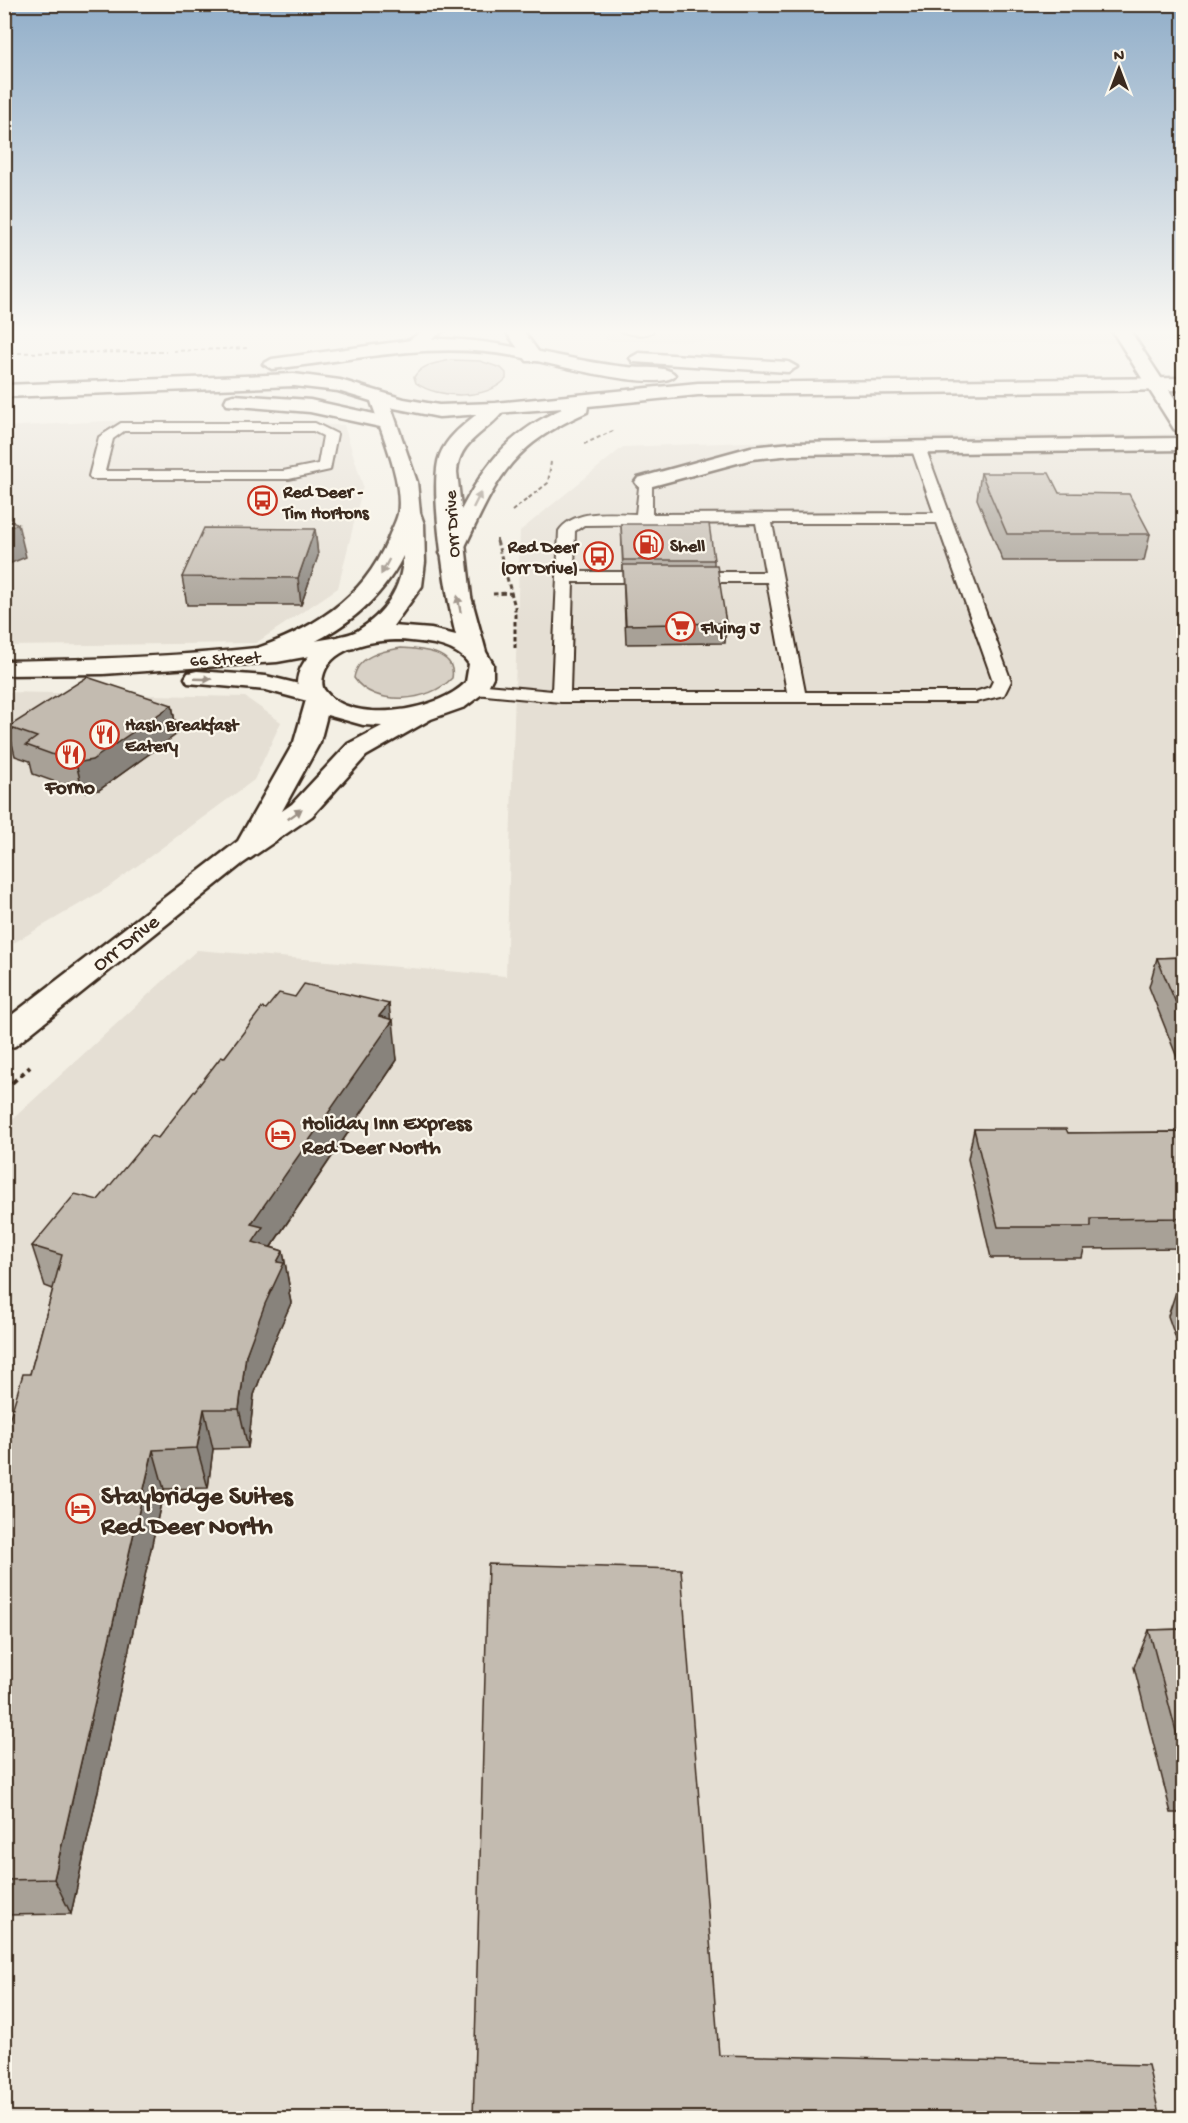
<svg xmlns="http://www.w3.org/2000/svg" width="1188" height="2123" font-family="'Gochi Hand',sans-serif">
<rect width="100%" height="100%" fill="#f3efe4"/>
<filter id="ink" filterUnits="userSpaceOnUse"><feTurbulence type="fractalNoise" baseFrequency=".0167" numOctaves="2"/><feDisplacementMap in="SourceGraphic" scale="12" xChannelSelector="R" yChannelSelector="G"/><feConvolveMatrix kernelMatrix="1 2 1 2 8 2 1 2 1" color-interpolation-filters="sRGB"/></filter>
<g filter="url(#ink)">
<!-- built -->
<path fill="#e5dfd4" d="M605 329H1183L1184 341 1090 344 606 341Z
M105 421 344 425 363 486 338 588 256 643 5 646V427Z
M1183 434V2118H5V1126L197 950 506 976 520 531 623 447 900 436Z
M5 692 245 697 281 722 254 780 107 888 5 948Z"/>
<!-- green -->
<path fill="#d8d1c6" stroke="#8a7e72" stroke-width="1.5" d="M451 360 480 361 501 368 506 373V379C486 400 438 399 416 383L414 377C422 364 437 363 451 360Z
M401 648C420 649 457 651 452 678 430 702 374 708 354 678 357 656 382 651 401 648Z"/>
<g fill="none" stroke-linecap="round" stroke-linejoin="round">
<defs>
<path id="service" d="M618 329H652L653 331C646 337 626 335 618 329Z
M121 423H315L337 434 330 470 289 479H91L89 476 99 437ZM124 431H313L323 436 318 464 283 471H105L113 439Z
M918 443 925 447 1011 681 1004 695 976 702H561L475 694 466 689 475 684 552 691 559 531C575 508 612 514 636 514L640 479 645 478 652 482V514L934 513 911 447ZM756 523 765 572H574L575 531 584 525ZM772 523H937L993 681 990 687 975 692H805ZM573 582H767L787 692H570Z"/>
<path id="minor" d="M1111 329H1129L1184 413V435L1174 429Z
M1184 438V450L792 455 752 459 645 488 638 486 635 482 638 478 751 447 792 443Z
M345 636 354 638 357 643 354 648 277 662 103 674 4 675V661C118 659 233 655 345 636Z
M197 671 266 676 324 690 328 695 324 700 315 703 266 690 188 683 185 678 188 673Z"/>
<path id="tertiary" d="M379 392 388 398 417 482 420 513 424 524 425 562 422 586 393 626 431 629 456 635C447 601 428 485 440 455 449 433 471 420 488 405H502L505 409C488 433 459 439 457 472L471 597 486 652 493 664V677L486 691 465 707 431 719 366 756 312 816 242 864 15 1046 4 1049V1021L238 841 294 742 306 700 297 682C299 661 317 645 335 638 342 635 350 635 357 631 384 615 403 587 403 556 380 603 338 634 289 653 277 658 263 665 249 661L246 656 249 651C310 631 363 600 388 539 391 531 396 522 398 514 404 482 380 429 370 398ZM400 640C422 642 455 643 469 664L466 682C440 711 352 726 325 691 321 686 322 679 324 673 333 646 375 640 400 640ZM327 715 363 725 382 726 348 744 292 804 282 811 320 742Z"/>
<path id="secondary" d="M425 329H446L415 351H403L400 347Z
M504 329H522L542 357 539 361H527Z"/>
<path id="primary" d="M419 339C496 336 553 359 627 367 639 369 668 365 675 375 662 394 544 362 520 357 436 340 356 360 272 369L263 364 272 359Z
M639 353 788 362 797 367 788 372 633 362 630 358Z
M294 374 340 380 404 399 439 405 495 403 698 383 1184 378V390L698 395 588 406 587 412C508 447 497 479 462 553L459 558H443L440 553C473 486 492 439 564 408L439 417 394 408 338 391 294 386 4 397V385Z
M234 395 310 400 392 418 395 422 385 428 310 412 227 405 225 401 227 397Z"/>
</defs>
<!-- service casing -->
<use href="#service" stroke="#3b2a1e" stroke-width="4"/>
<!-- minor casing -->
<use href="#minor" stroke="#3b2a1e" stroke-width="5"/>
<!-- tertiary casing -->
<use href="#tertiary" stroke="#3b2a1e" stroke-width="5"/>
<!-- secondary casing -->
<use href="#secondary" stroke="#3b2a1e" stroke-width="5"/>
<!-- primary casing -->
<use href="#primary" stroke="#3b2a1e" stroke-width="5"/>
<!-- path-far2 -->
<path stroke="#3b2a1e" stroke-width="2" stroke-dasharray="4 3" stroke-linecap="butt" d="M173 351 247 348
M4 353 166 352
M584 444 615 430
M512 511 548 483 551 462
M497 538V543"/>
<!-- path-far1 -->
<path stroke="#3b2a1e" stroke-width="3" stroke-dasharray="4.5 3" stroke-linecap="butt" d="M497 541 515 607V650
M493 594 512 593"/>
<!-- path -->
<path stroke="#3b2a1e" stroke-width="4" stroke-dasharray="6 4.5" stroke-linecap="butt" d="M4 1090 30 1067"/>
<!-- service -->
<use href="#service" fill="#fbf7ec" fill-rule="evenodd"/>
<!-- minor -->
<use href="#minor" fill="#fbf7ec" fill-rule="evenodd"/>
<!-- tertiary -->
<use href="#tertiary" fill="#fbf7ec" fill-rule="evenodd"/>
<!-- secondary -->
<use href="#secondary" fill="#fbf7ec" fill-rule="evenodd"/>
<!-- primary -->
<use href="#primary" fill="#fbf7ec" fill-rule="evenodd"/>
</g>
<!-- wall -->
<path fill="#a8a197" stroke="#3b2a1e" stroke-width="1.5" d="M981 473 1059 493 1150 534 1144 561H1003L977 499Z
M621 524 714 560V565L726 623 725 643 626 644Z
M315 529 318 556 301 605H187L182 577Z
M172 705 177 734 99 790 83 792 33 774 30 761 15 756 8 727Z
M1184 957V1075L1149 987 1157 958Z
M266 1009 391 1020 397 1060 271 1247 283 1251 290 1291 289 1293 291 1303 273 1344 254 1395 248 1448 213 1449 208 1488 164 1489 71 1914 4 1915V1437L30 1374 53 1289 45 1286 32 1246 98 1200 158 1138 224 1058Z
M974 1129 1068 1133 1184 1132V1248L1084 1249 1082 1258H991L968 1159Z
M1181 1277H1184V1362L1168 1316Z
M1184 1629V1813H1171L1134 1667 1149 1630Z"/>
<!-- shaded-wall -->
<path fill="#88837b" stroke="#3b2a1e" stroke-width="1.5" d="M18 524 26 557 4 566V529Z
M315 529 318 556 301 605 298 578Z
M172 705 177 734 99 790 83 792 76 763Z
M389 1004 391 1023 393 1020 397 1060 268 1251 253 1242 251 1224 379 1016Z
M283 1251 290 1291 289 1293 291 1303 273 1344 254 1395 248 1448 239 1409 246 1355 277 1262Z
M204 1409 213 1449 208 1488 197 1448Z
M153 1450 164 1489 71 1914 54 1879Z"/>
<!-- building -->
<path fill="#c3bbb0" stroke="#3b2a1e" stroke-width="1.5" d="M981 473H1049L1059 493 1129 494 1150 534H1007Z
M4 517 18 524 4 529Z
M621 524H709L714 560H623Z
M204 528 315 529 298 578 182 577Z
M623 565H717L726 623 626 625Z
M87 677 172 705 92 760 76 763 26 745 37 737 8 727Z
M1184 957V1022L1157 958Z
M304 984 389 1004 379 1016 393 1020 251 1224 263 1227 253 1242 283 1251 277 1262 284 1263 265 1304 246 1355 239 1409H204L197 1448 153 1450 54 1879 4 1880V1437L23 1374H30L62 1255 32 1246 75 1194 98 1200 151 1136 158 1138 221 1057 224 1058 262 1008 266 1009 279 993 295 997Z
M974 1129H1066L1068 1133 1184 1132V1218L1091 1219V1227H998Z
M488 1564 681 1569 719 2055 1148 2065 1160 2118H473Z
M1184 1629V1761L1149 1630Z"/>
<!-- one-way arrows -->
<defs><path id="oneway-solid" d="M-6-.8H1V-3.2L6.5 0L1 3.2V.8H-6Z" transform="scale(1.5)"/></defs>
<g fill="#9b9085">
<use href="#oneway-solid" transform="translate(477 500) rotate(-64)"/>
<use href="#oneway-solid" transform="translate(385 567) rotate(118)"/>
<use href="#oneway-solid" transform="translate(459 604) rotate(-101)"/>
<use href="#oneway-solid" transform="translate(203 679) rotate(2)"/>
<use href="#oneway-solid" transform="translate(295 814) rotate(-36)"/>
</g>
</g>
<!-- sky -->
<linearGradient id="sky" x2="0" y2="1"><stop stop-color="#91aec9"/><stop offset="0.53" stop-color="#faf8f3"/><stop offset="1" stop-color="#faf8f3" stop-opacity="0"/></linearGradient>
<rect width="1188" height="626" fill="url(#sky)"/>
<!-- icons -->
<defs>
<symbol id="bus-ring" viewBox="-11 -11 22 22"><circle r="9.5" fill="#fbf7ec" stroke="#c8321e" stroke-width="1.5"/><path d="M-5-6H5V4H4V6H2V4H-2V6H-4V4H-5ZM-3.5-4V0h7V-4ZM-3.5 1.2v1.5H-2V1.2ZM2 1.2v1.5H3.5V1.2Z" fill="#c8321e"/></symbol>
<symbol id="fuel-ring" viewBox="-11 -11 22 22"><circle r="9.5" fill="#fbf7ec" stroke="#c8321e" stroke-width="1.5"/><path d="M-5.5-6h7V0h2V4h1.3V-2.5L3-4.5l.8-.8L6-3V5H2.5V1h-1V6h-7ZM-4.2-4.7v3.2H.2V-4.7Z" fill="#c8321e"/></symbol>
<symbol id="supermarket-ring" viewBox="-11 -11 22 22"><circle r="9.5" fill="#fbf7ec" stroke="#c8321e" stroke-width="1.5"/><path d="M-6-5.5h2.5l.6 2H6L4.5 2H-2.5L-4.4-4H-6ZM-1.5 3.2a1.3 1.3 0 1 0 .1 0ZM3 3.2a1.3 1.3 0 1 0 .1 0Z" fill="#c8321e"/></symbol>
<symbol id="restaurant-ring" viewBox="-11 -11 22 22"><circle r="9.5" fill="#fbf7ec" stroke="#c8321e" stroke-width="1.5"/><path d="M-5-6h1v4h1v-4h1v4h1v-4h1v5L-1.5 .5V6h-2V.5L-5-1ZM5-6V6H3V1.5H1.5Q1.5-4 5-6Z" fill="#c8321e"/></symbol>
<symbol id="hotel-ring" viewBox="-11 -11 22 22"><circle r="9.5" fill="#fbf7ec" stroke="#c8321e" stroke-width="1.5"/><path d="M-6-4.5h1.5V1H6V5H4.5V3h-9V5H-6ZM-4 0a1.8 1.8 0 1 1 3.6 0ZM.5 0V-2.5h3Q6-2.5 6 0Z" fill="#c8321e"/></symbol>
</defs>
<g fill-rule="evenodd">
<use href="#bus-ring" x="246" y="484" width="33" height="33"/>
<use href="#fuel-ring" x="632" y="528" width="33" height="33"/>
<use href="#bus-ring" x="582" y="540" width="33" height="33"/>
<use href="#supermarket-ring" x="664" y="610" width="33" height="33"/>
<use href="#restaurant-ring" x="88" y="718" width="33" height="33"/>
<use href="#restaurant-ring" x="54" y="738" width="33" height="33"/>
<use href="#hotel-ring" x="264" y="1118" width="33" height="33"/>
<use href="#hotel-ring" x="64" y="1492" width="33" height="33"/>
</g>
<g text-anchor="middle" stroke-width="4.5" stroke-linejoin="round" paint-order="stroke">
<!-- far-poi labels -->
<g font-size="18" font-weight="bold" fill="#3b2a1e" stroke="#fbf7ec" text-anchor="start">
<text x="283" y="497">Red Deer -<tspan x="283" dy="21">Tim Hortons</tspan></text>
<text x="670" y="551">Shell</text>
<text x="578" y="552" text-anchor="end">Red Deer<tspan x="578" dy="21">(Orr Drive)</tspan></text>
<text x="701" y="633">Flying J</text>
<text x="125" y="730">Hash Breakfast<tspan x="125" dy="21">Eatery</tspan></text>
</g>
<!-- far-street labels -->
<g font-size="18" fill="#3b2a1e" stroke="#fbf7ec">
<text transform="translate(451 524) rotate(-93)" y="6">Orr Drive</text>
<text transform="translate(225 658) rotate(-3)" y="6">66 Street</text>
</g>
<!-- poi labels -->
<g font-size="21" font-weight="bold" fill="#3b2a1e" stroke="#fbf7ec">
<text x="70" y="793">Forno</text>
<text x="302" y="1129" text-anchor="start">Holiday Inn Express<tspan x="302" dy="24">Red Deer North</tspan></text>
</g>
<!-- street labels -->
<g font-size="21" fill="#3b2a1e" stroke="#fbf7ec">
<text transform="translate(125 942) rotate(-38)" y="7">Orr Drive</text>
</g>
<!-- near-poi labels -->
<g font-size="26" font-weight="bold" fill="#3b2a1e" stroke="#fbf7ec" text-anchor="start">
<text x="101" y="1503">Staybridge Suites<tspan x="101" dy="30">Red Deer North</tspan></text>
</g>
</g>
<!-- margin -->
<rect width="1188" height="2123" fill="none" stroke="#fbf7ec" stroke-width="24"/>
<rect x="12" y="12" width="1164" height="2099" fill="none" stroke="#3b2a1e" stroke-width="2" filter="url(#ink)"/>
<!-- north arrow -->
<g transform="translate(1119 69)" stroke="#fbf7ec" stroke-width="4.5" paint-order="stroke">
<path d="M0-4.5L10 22L0 15L-10 22Z" fill="#3b2a1e"/>
<text y="-9" font-size="16" font-weight="bold" text-anchor="middle" fill="#3b2a1e">N</text>
</g>
</svg>
